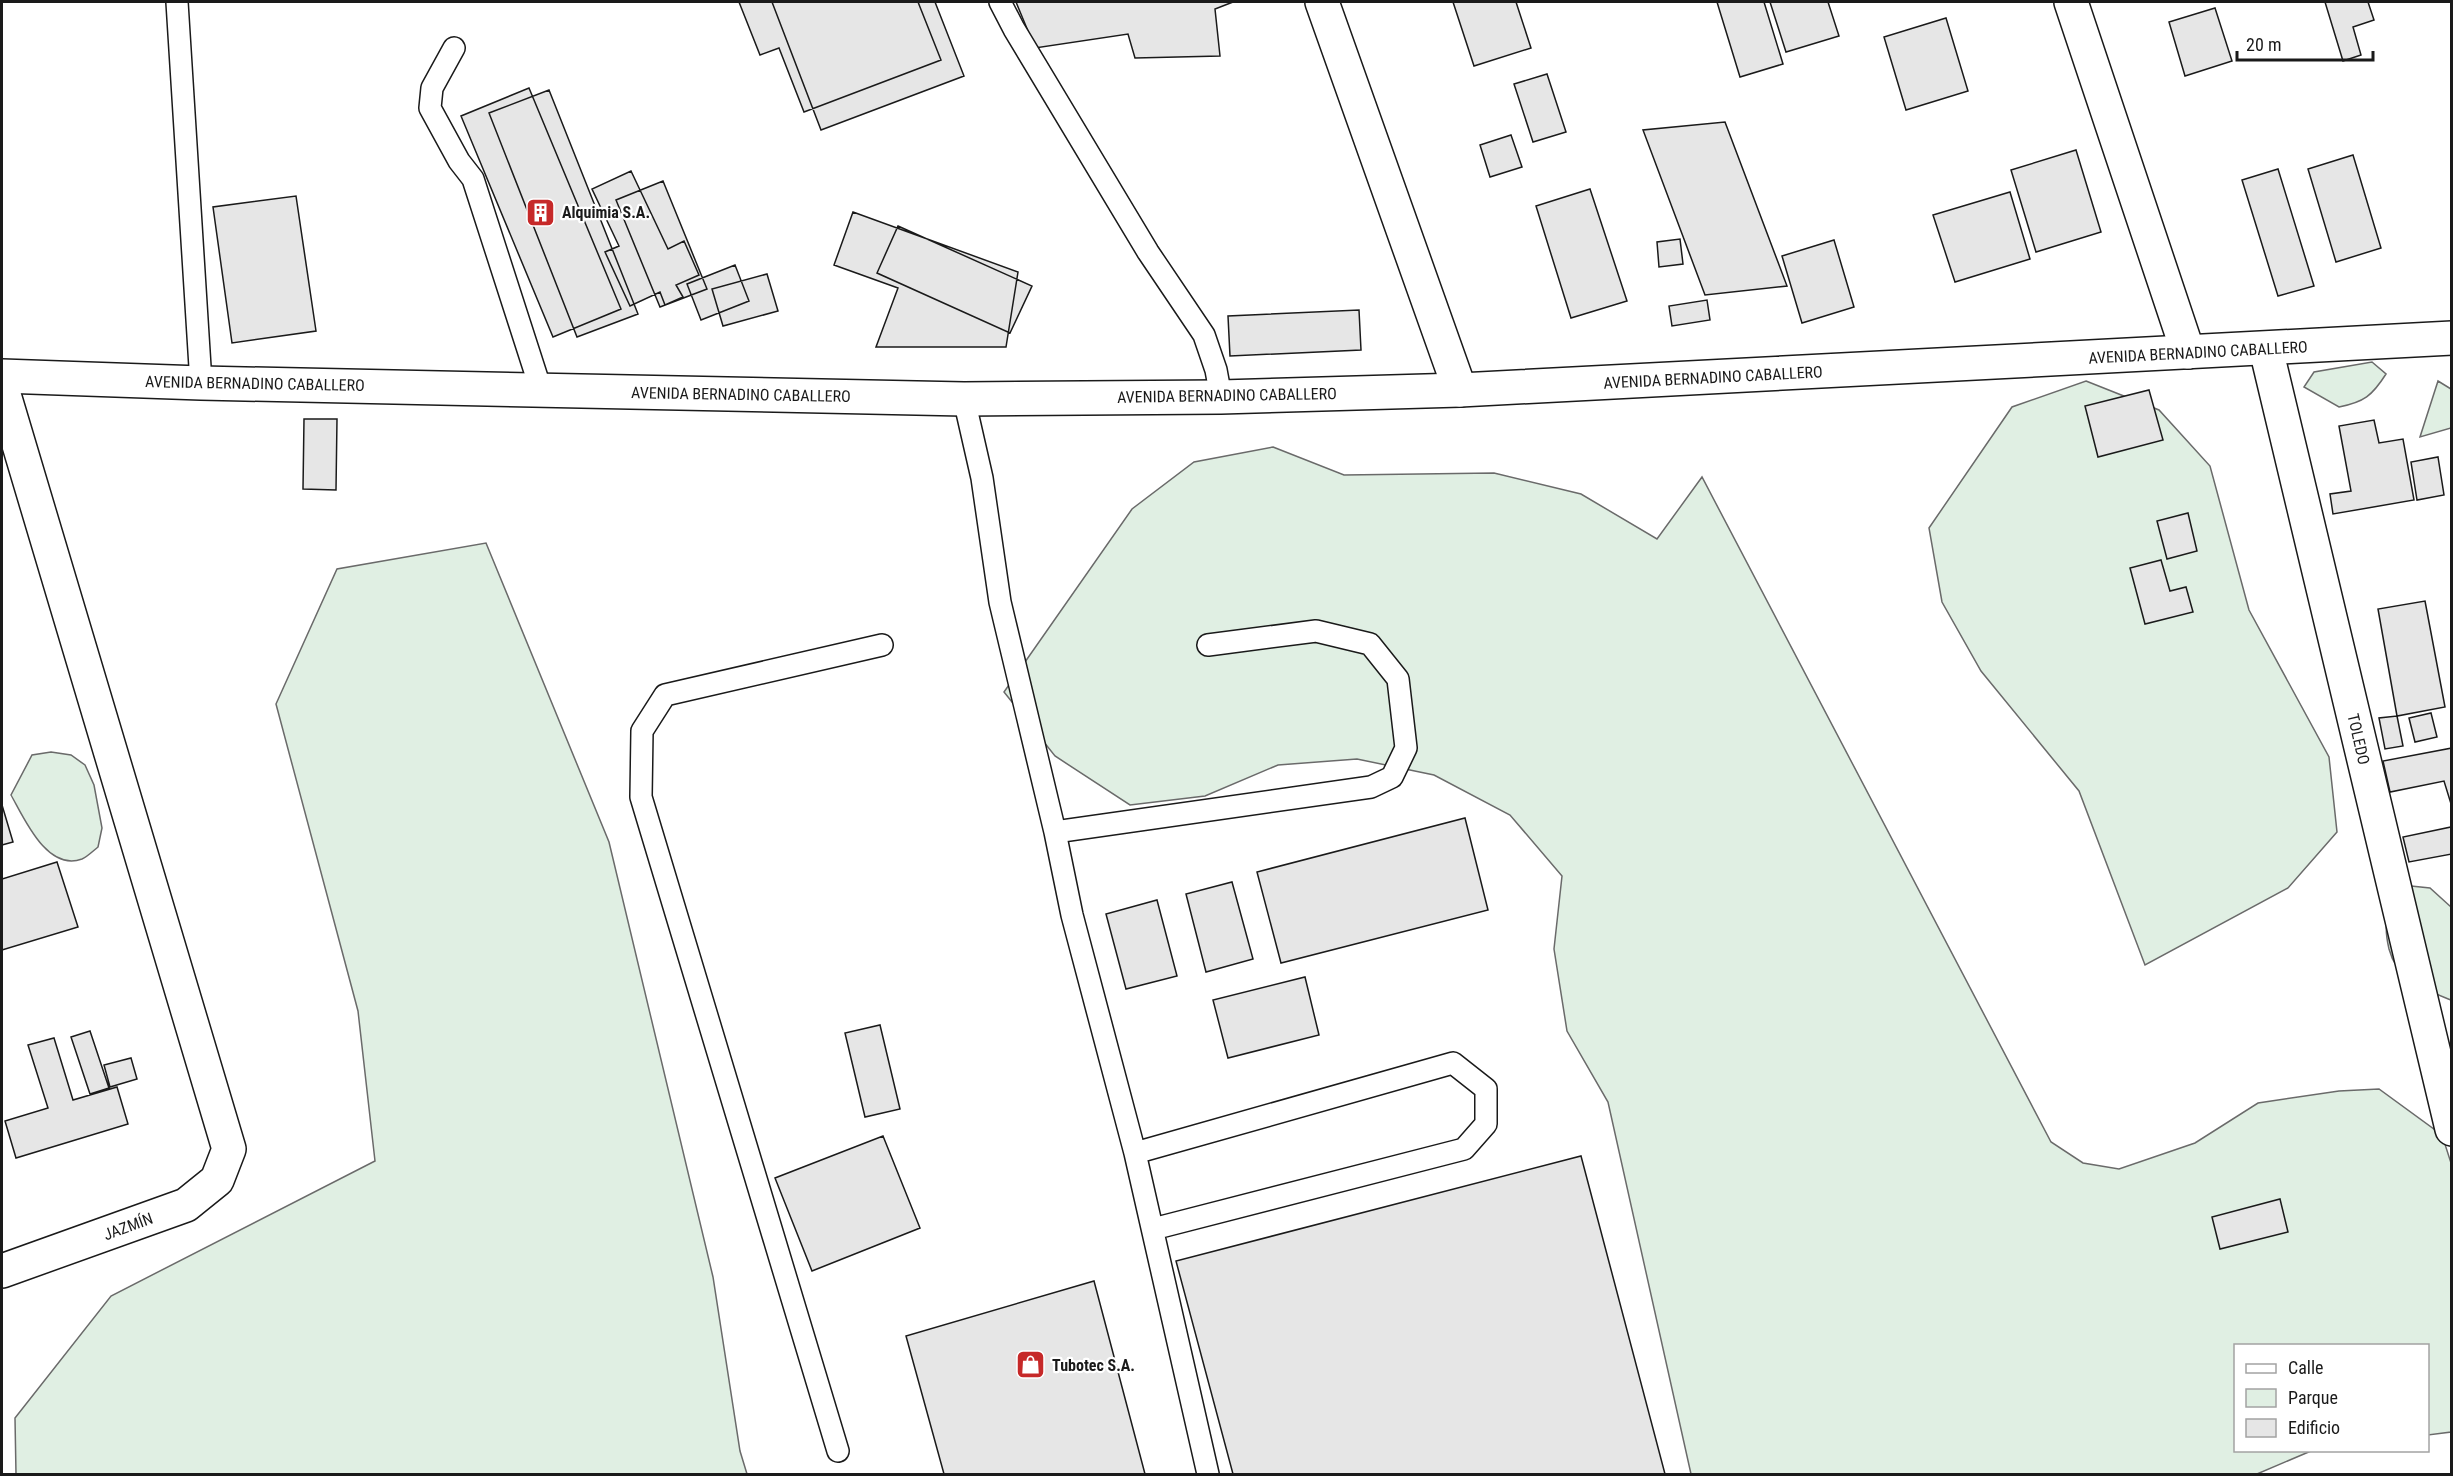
<svg xmlns="http://www.w3.org/2000/svg" width="2453" height="1476" font-family="'Roboto Condensed',sans-serif">
<rect width="100%" height="100%" fill="#fff"/>
<!-- green -->
<path fill="#e0efe3" stroke="#6a6a6a" stroke-width="1.5" d="M2372 362 2386 374C2372 396 2364 402 2339 407L2304 387 2314 372Z
M2086 381 2159 410 2210 466 2249 610 2329 757 2337 832 2288 888 2145 965 2079 791 1981 671 1942 602 1929 528 2012 407Z
M2438 381 2451 389V428L2420 437Z
M1273 447 1344 475 1494 473 1581 494 1657 539 1702 477 2051 1142 2083 1163 2119 1169 2195 1143 2258 1103 2339 1091 2379 1089 2442 1135 2452 1166 2451 1432 2428 1435V1346H2236V1450L2311 1451 2257 1474H1691L1608 1102 1567 1031 1554 949 1562 876 1510 815 1434 775 1357 759 1278 765 1205 796 1130 805 1055 756 1004 692 1132 509 1194 462Z
M486 543 609 842 713 1277 740 1451 747 1474H16L15 1418 111 1296 375 1161 358 1011 276 704 337 569Z
M51 752 71 755 85 765 94 785 102 828 98 847C93 851 87 857 82 859 47 872 24 818 11 795L32 755Z
M2411 886 2430 888 2451 907V1000C2424 989 2397 980 2389 949 2387 940 2385 929 2387 921 2390 909 2404 895 2411 886Z"/>
<!-- building -->
<path fill="#e6e6e6" stroke="#1a1a1a" stroke-width="1.5" d="M739 2H918L941 60 804 112 779 48 760 55Z
M772 2H935L964 76 821 130Z
M1016 2H1233L1215 9 1220 56 1135 58 1128 34 1035 48Z
M1453 2H1516L1531 48 1474 66Z
M1717 2H1764L1783 64 1740 77Z
M1770 2H1828L1839 36 1786 52Z
M2325 2H2368L2374 20 2353 27 2361 55 2343 61Z
M2215 8 2232 61 2185 76 2169 22Z
M1946 18 1968 91 1906 110 1884 37Z
M1547 74 1566 132 1533 142 1514 84Z
M529 88 621 309 553 337 461 116Z
M549 90 638 314 577 337 489 113Z
M1725 122 1787 286 1705 295 1643 130Z
M1511 135 1522 167 1490 177 1480 145Z
M2076 150 2101 232 2036 252 2011 170Z
M2353 155 2381 248 2336 262 2308 169Z
M2278 169 2314 286 2278 296 2242 180Z
M631 171 668 249 684 241 699 275 676 285 683 297 665 305 660 292 630 306 605 252 619 246 592 189Z
M663 181 707 289 660 307 616 200Z
M1590 189 1627 301 1571 318 1536 206Z
M2010 192 2030 259 1955 282 1933 215Z
M296 196 316 331 232 343 213 207Z
M853 212 1018 272 1006 347H876L898 288 834 265Z
M898 226 1032 286 1010 333 877 273Z
M1680 239 1683 264 1659 267 1657 242Z
M1834 240 1854 307 1802 323 1782 256Z
M735 265 749 301 701 320 687 284Z
M767 274 778 311 723 326 712 289Z
M1707 300 1710 320 1672 326 1669 306Z
M1359 310 1361 350 1230 356 1228 316Z
M2149 390 2163 440 2098 457 2085 406Z
M304 419H337L336 490 303 489Z
M2374 420 2379 443 2403 439 2414 500 2333 514 2330 494 2351 491 2339 426Z
M2438 457 2444 495 2417 500 2411 462Z
M2188 513 2197 551 2167 559 2157 521Z
M2161 560 2170 591 2186 587 2193 612 2145 624 2130 568Z
M2425 601 2445 707 2397 716 2378 609Z
M2431 713 2437 737 2415 742 2409 718Z
M2397 716 2403 746 2385 749 2379 718Z
M2452 748V807L2444 781 2390 792 2383 761Z
M2 805 13 842 2 845Z
M1465 818 1488 910 1281 963 1257 872Z
M2451 827 2452 854 2409 862 2403 837Z
M57 862 78 927 2 950V879Z
M1232 882 1253 959 1206 972 1186 894Z
M1157 900 1177 976 1126 989 1106 914Z
M1305 977 1319 1035 1228 1058 1213 1000Z
M880 1025 900 1109 865 1117 845 1033Z
M90 1031 109 1088 90 1094 71 1037Z
M54 1038 73 1100 117 1087 128 1124 16 1158 5 1121 48 1108 28 1045Z
M131 1058 137 1079 110 1087 104 1065Z
M883 1136 920 1228 812 1271 775 1178Z
M1581 1156 1665 1474H1233L1176 1261Z
M2280 1199 2288 1232 2220 1249 2212 1217Z
M1094 1281 1145 1474H944L906 1336Z"/>
<g fill="none" stroke-linecap="round" stroke-linejoin="round">
<defs>
<path id="lane" d="M177 2 201 383
M1000 2 1014 29 1148 252 1204 335 1216 370 1221 397
M454 48 432 88 430 108 459 161 473 179 541 390
M964 399 982 478 1000 602 1055 832 1072 915 1135 1153 1208 1474
M1055 832 1371 787 1392 777 1406 748 1398 679 1370 644 1316 631 1208 645
M1135 1153 1453 1063 1486 1089V1124L1464 1149 1153 1229
M838 1451 641 797 642 731 665 695 882 645"/>
<path id="street" d="M1322 2 1460 390
M2071 2 2188 352
M2266 349 2452 1129
M2 388 229 1149 217 1180 186 1205 2 1271"/>
<path id="primary" d="M2 376 201 383 964 399 1221 397 1460 390 2452 338"/>
</defs>
<!-- lane casing -->
<use href="#lane" stroke="#1a1a1a" stroke-width="24"/>
<!-- street casing -->
<use href="#street" stroke="#1a1a1a" stroke-width="36"/>
<!-- primary casing -->
<use href="#primary" stroke="#1a1a1a" stroke-width="36"/>
<!-- lane -->
<use href="#lane" stroke="#fff" stroke-width="21"/>
<!-- street -->
<use href="#street" stroke="#fff" stroke-width="33"/>
<!-- primary -->
<use href="#primary" stroke="#fff" stroke-width="33"/>
</g>
<!-- icons -->
<defs>
<symbol id="building-square" viewBox="-11 -11 22 22"><rect x="-9" y="-9" width="18" height="18" rx="4" fill="#c62828" stroke="#fff"/><path d="M-4-6H4V6H1V3H-1V6H-4ZM-2.5-4.3h1.7v1.8h-1.7ZM.8-4.3h1.7v1.8H.8ZM-2.5-1h1.7V.8h-1.7ZM.8-1h1.7V.8H.8Z" fill="#fff"/></symbol>
<symbol id="shop-square" viewBox="-11 -11 22 22"><rect x="-9" y="-9" width="18" height="18" rx="4" fill="#c62828" stroke="#fff"/><path d="M-5-2.5h2.3a2.7 3.5 0 0 1 5.4 0H5L5.5 6h-11ZM-1.5-2.5h3a1.5 2.3 0 0 0-3 0Z" fill="#fff"/></symbol>
</defs>
<g fill-rule="evenodd">
<use href="#building-square" x="524" y="196" width="33" height="33"/>
<use href="#shop-square" x="1014" y="1348" width="33" height="33"/>
</g>
<g text-anchor="middle" stroke-width="4.5" stroke-linejoin="round" paint-order="stroke">
<!-- poi labels -->
<g font-size="16" font-weight="bold" fill="#1a1a1a" stroke="#fff" text-anchor="start">
<text x="562" y="218">Alquimia S.A.</text>
<text x="1052" y="1371">Tubotec S.A.</text>
</g>
<!-- street labels -->
<g font-size="16" fill="#1a1a1a" stroke="#fff">
<text transform="translate(2198 352) rotate(-3)" y="6">AVENIDA BERNADINO CABALLERO</text>
<text transform="translate(1713 377) rotate(-3)" y="6">AVENIDA BERNADINO CABALLERO</text>
<text transform="translate(255 383) rotate(1)" y="6">AVENIDA BERNADINO CABALLERO</text>
<text transform="translate(741 394) rotate(1)" y="6">AVENIDA BERNADINO CABALLERO</text>
<text transform="translate(1227 395) rotate(-1)" y="6">AVENIDA BERNADINO CABALLERO</text>
<text transform="translate(2359 739) rotate(77)" y="6">TOLEDO</text>
<text transform="translate(128 1226) rotate(-20)" y="6">JAZMÍN</text>
</g>
</g>
<!-- border -->
<rect width="2453" height="1476" fill="none" stroke="#1a1a1a" stroke-width="6"/>
<!-- legend -->
<rect x="2234" y="1344" width="195" height="108" fill="#ffffff" stroke="#a3a3a3" stroke-width="1.5"/>
<rect x="2246" y="1364" width="30" height="9" fill="#ffffff" stroke="#a3a3a3" stroke-width="1.5"/>
<text x="2288" y="1374" font-size="18" fill="#1a1a1a">Calle</text>
<rect x="2246" y="1389" width="30" height="18" fill="#e0efe3" stroke="#a3a3a3" stroke-width="1.5"/>
<text x="2288" y="1404" font-size="18" fill="#1a1a1a">Parque</text>
<rect x="2246" y="1419" width="30" height="18" fill="#e6e6e6" stroke="#a3a3a3" stroke-width="1.5"/>
<text x="2288" y="1434" font-size="18" fill="#1a1a1a">Edificio</text>
<!-- scale -->
<path d="M2237 51v9h136v-9" fill="none" stroke="#1a1a1a" stroke-width="3"/>
<text x="2246" y="51" font-size="18" fill="#1a1a1a" stroke="#ffffff" stroke-width="4.5" paint-order="stroke">20 m</text>
</svg>
